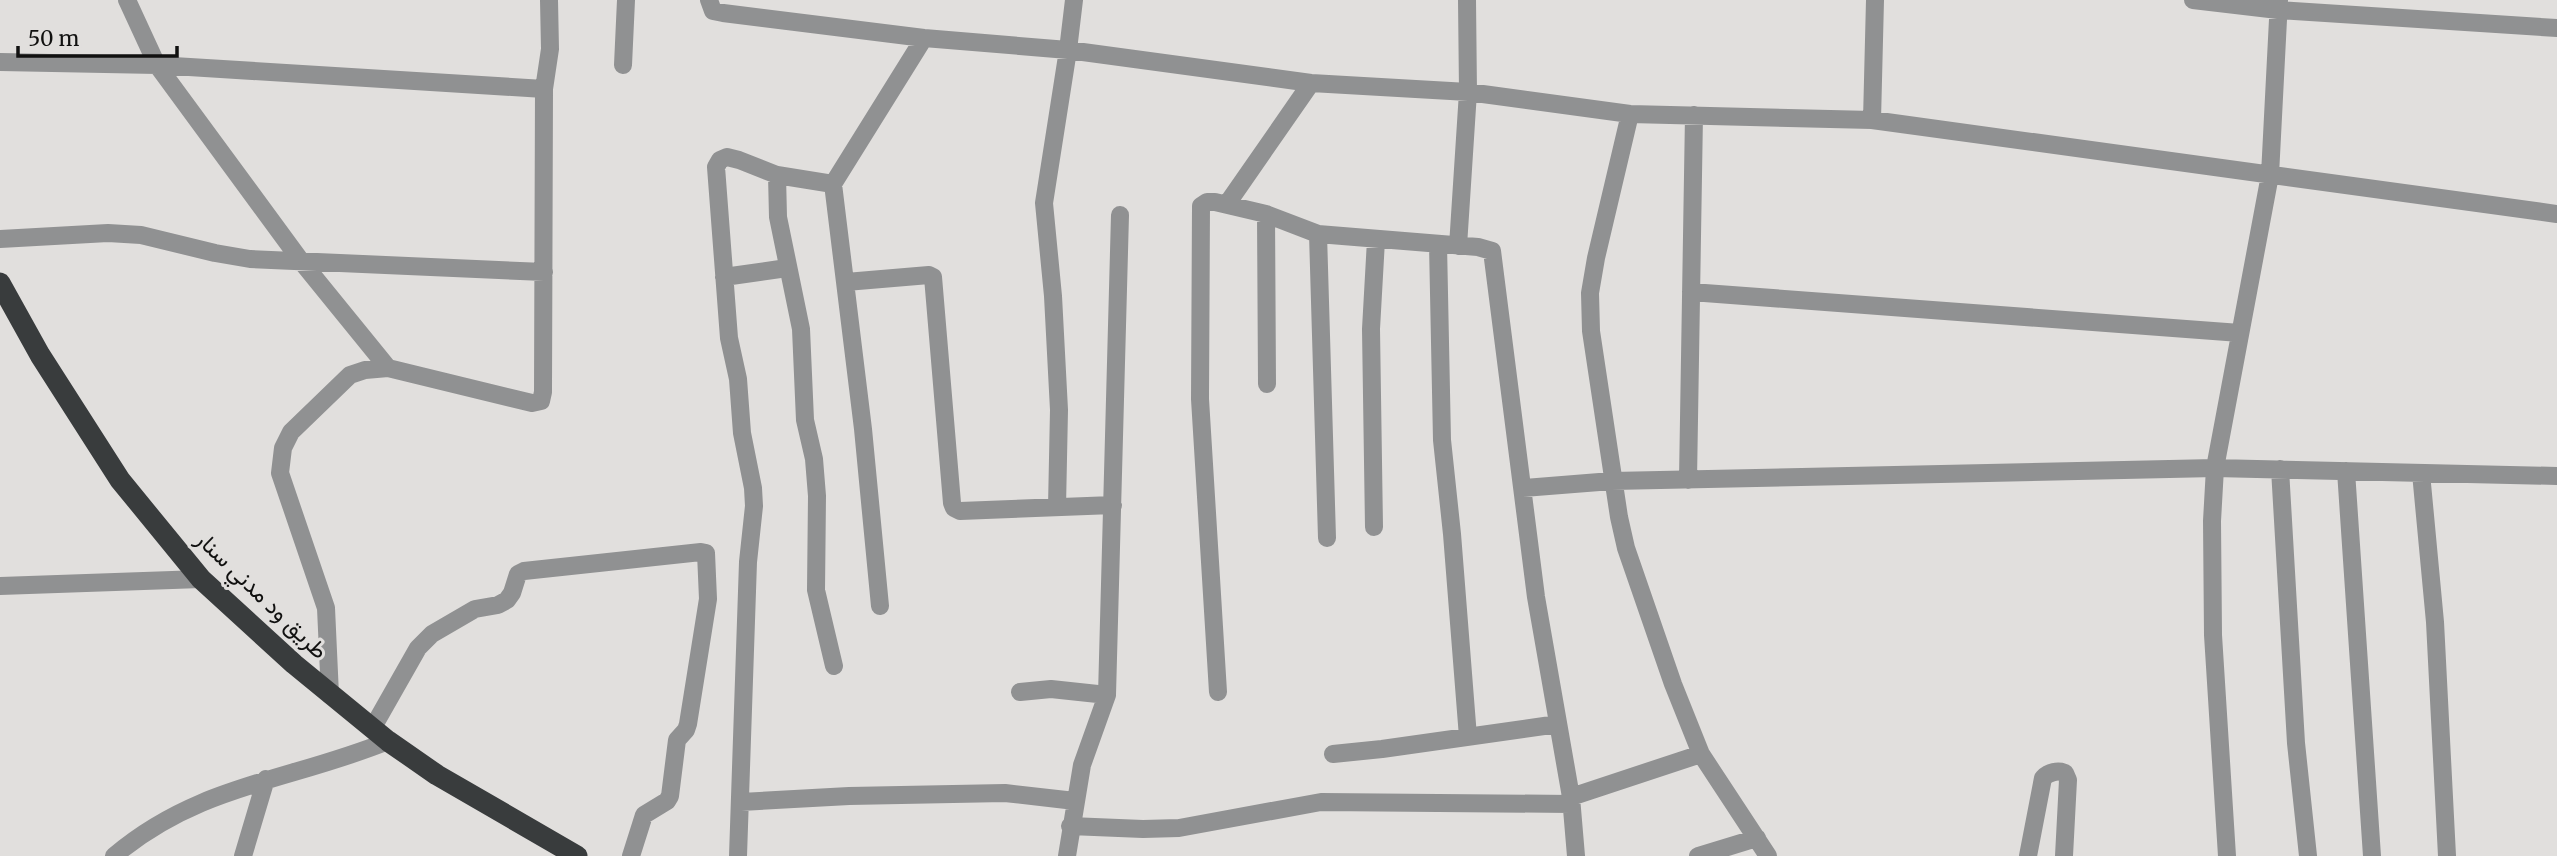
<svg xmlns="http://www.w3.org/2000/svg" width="2557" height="856" font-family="Merriweather,Vazirmatn,serif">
<rect width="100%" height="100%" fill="#e1dfdd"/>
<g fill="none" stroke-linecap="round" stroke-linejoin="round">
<!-- minor -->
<path stroke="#909192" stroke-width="18" d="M127 0 157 65 301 261 388 368
M709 0 713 11 723 13 924 38 1068 50 1311 83 1468 92 1630 114 1872 120 2557 214
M2193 0 2278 10 2557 28
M0 62 157 65 544 89
M623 65 626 0
M1630 114 1596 258 1590 293 1591 331 1619 517 1626 548 1673 684 1701 754 1768 856
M1872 120 1875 0
M777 175 778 217 801 329 805 420 814 459 817 496 816 590 834 666
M1227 204 1311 83
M1266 214 1267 384
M1318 234 1327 538
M0 239 108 233 141 235 215 253 250 259 544 272
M1438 244 1442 440 1452 534 1468 737
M1458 246 1468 92 1467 0
M724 277 787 268
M846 282 929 275 933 277 952 503 954 508 960 511 1113 505
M1691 292 2240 333
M2280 469 2296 743 2308 856
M2346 471 2372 856
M2421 473 2435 622 2447 856
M1688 480 1694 115
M1523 488 1612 481 2215 468 2557 476
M1057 507 1059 410 1053 296 1044 203 1068 50 1074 0
M1374 527 1371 329 1376 240
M0 586 201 579
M880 606 863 429 833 184 924 38
M1020 692 1051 689 1107 695
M1218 692 1200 399 1201 206 1207 202H1215L1266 214 1318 234 1478 247 1492 251 1536 597 1571 797 1576 856
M330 695 326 608 280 473 283 448 291 432 350 375 365 370 388 368 532 403 541 401 543 392 544 89 550 49 549 0
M372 729 418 648 432 634 475 609 498 605 507 600 512 593 518 574 524 571 701 552 706 553 708 599 688 724 686 730 677 740 670 796 667 801 644 815 631 856
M1333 754 1382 749 1558 724
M1571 797 1701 754
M741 802 849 796 1005 793 1075 801
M1070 826 1143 829 1179 828 1321 802 1571 804
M114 856C199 784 290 781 388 741
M243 856 266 779
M738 856 748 562 754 506 753 488 742 433 738 379 729 338 716 167 720 160 727 157 739 160 777 175 833 184
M1067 856 1082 765 1107 695 1120 215
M1698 856 1757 838
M2028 856 2043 778C2049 772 2058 770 2065 773L2068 780 2064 856
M2227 856 2213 635 2212 521 2215 468 2270 175 2279 0"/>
<!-- highway -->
<path stroke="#393c3d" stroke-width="21" d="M0 283 40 355 120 480 201 579 294 664 388 741 437 775 577 856"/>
</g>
<g text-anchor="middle" stroke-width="6" stroke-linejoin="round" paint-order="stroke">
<!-- street labels -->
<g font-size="23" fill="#111110" stroke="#e1dfdd">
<text transform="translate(262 595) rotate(44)" y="8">طريق ود مدني سنار</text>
</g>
</g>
<!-- scale -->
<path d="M18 46v10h159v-10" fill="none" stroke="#111110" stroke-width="3.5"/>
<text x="28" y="46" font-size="21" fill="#111110" stroke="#e1dfdd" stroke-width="5" paint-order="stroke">50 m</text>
</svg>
